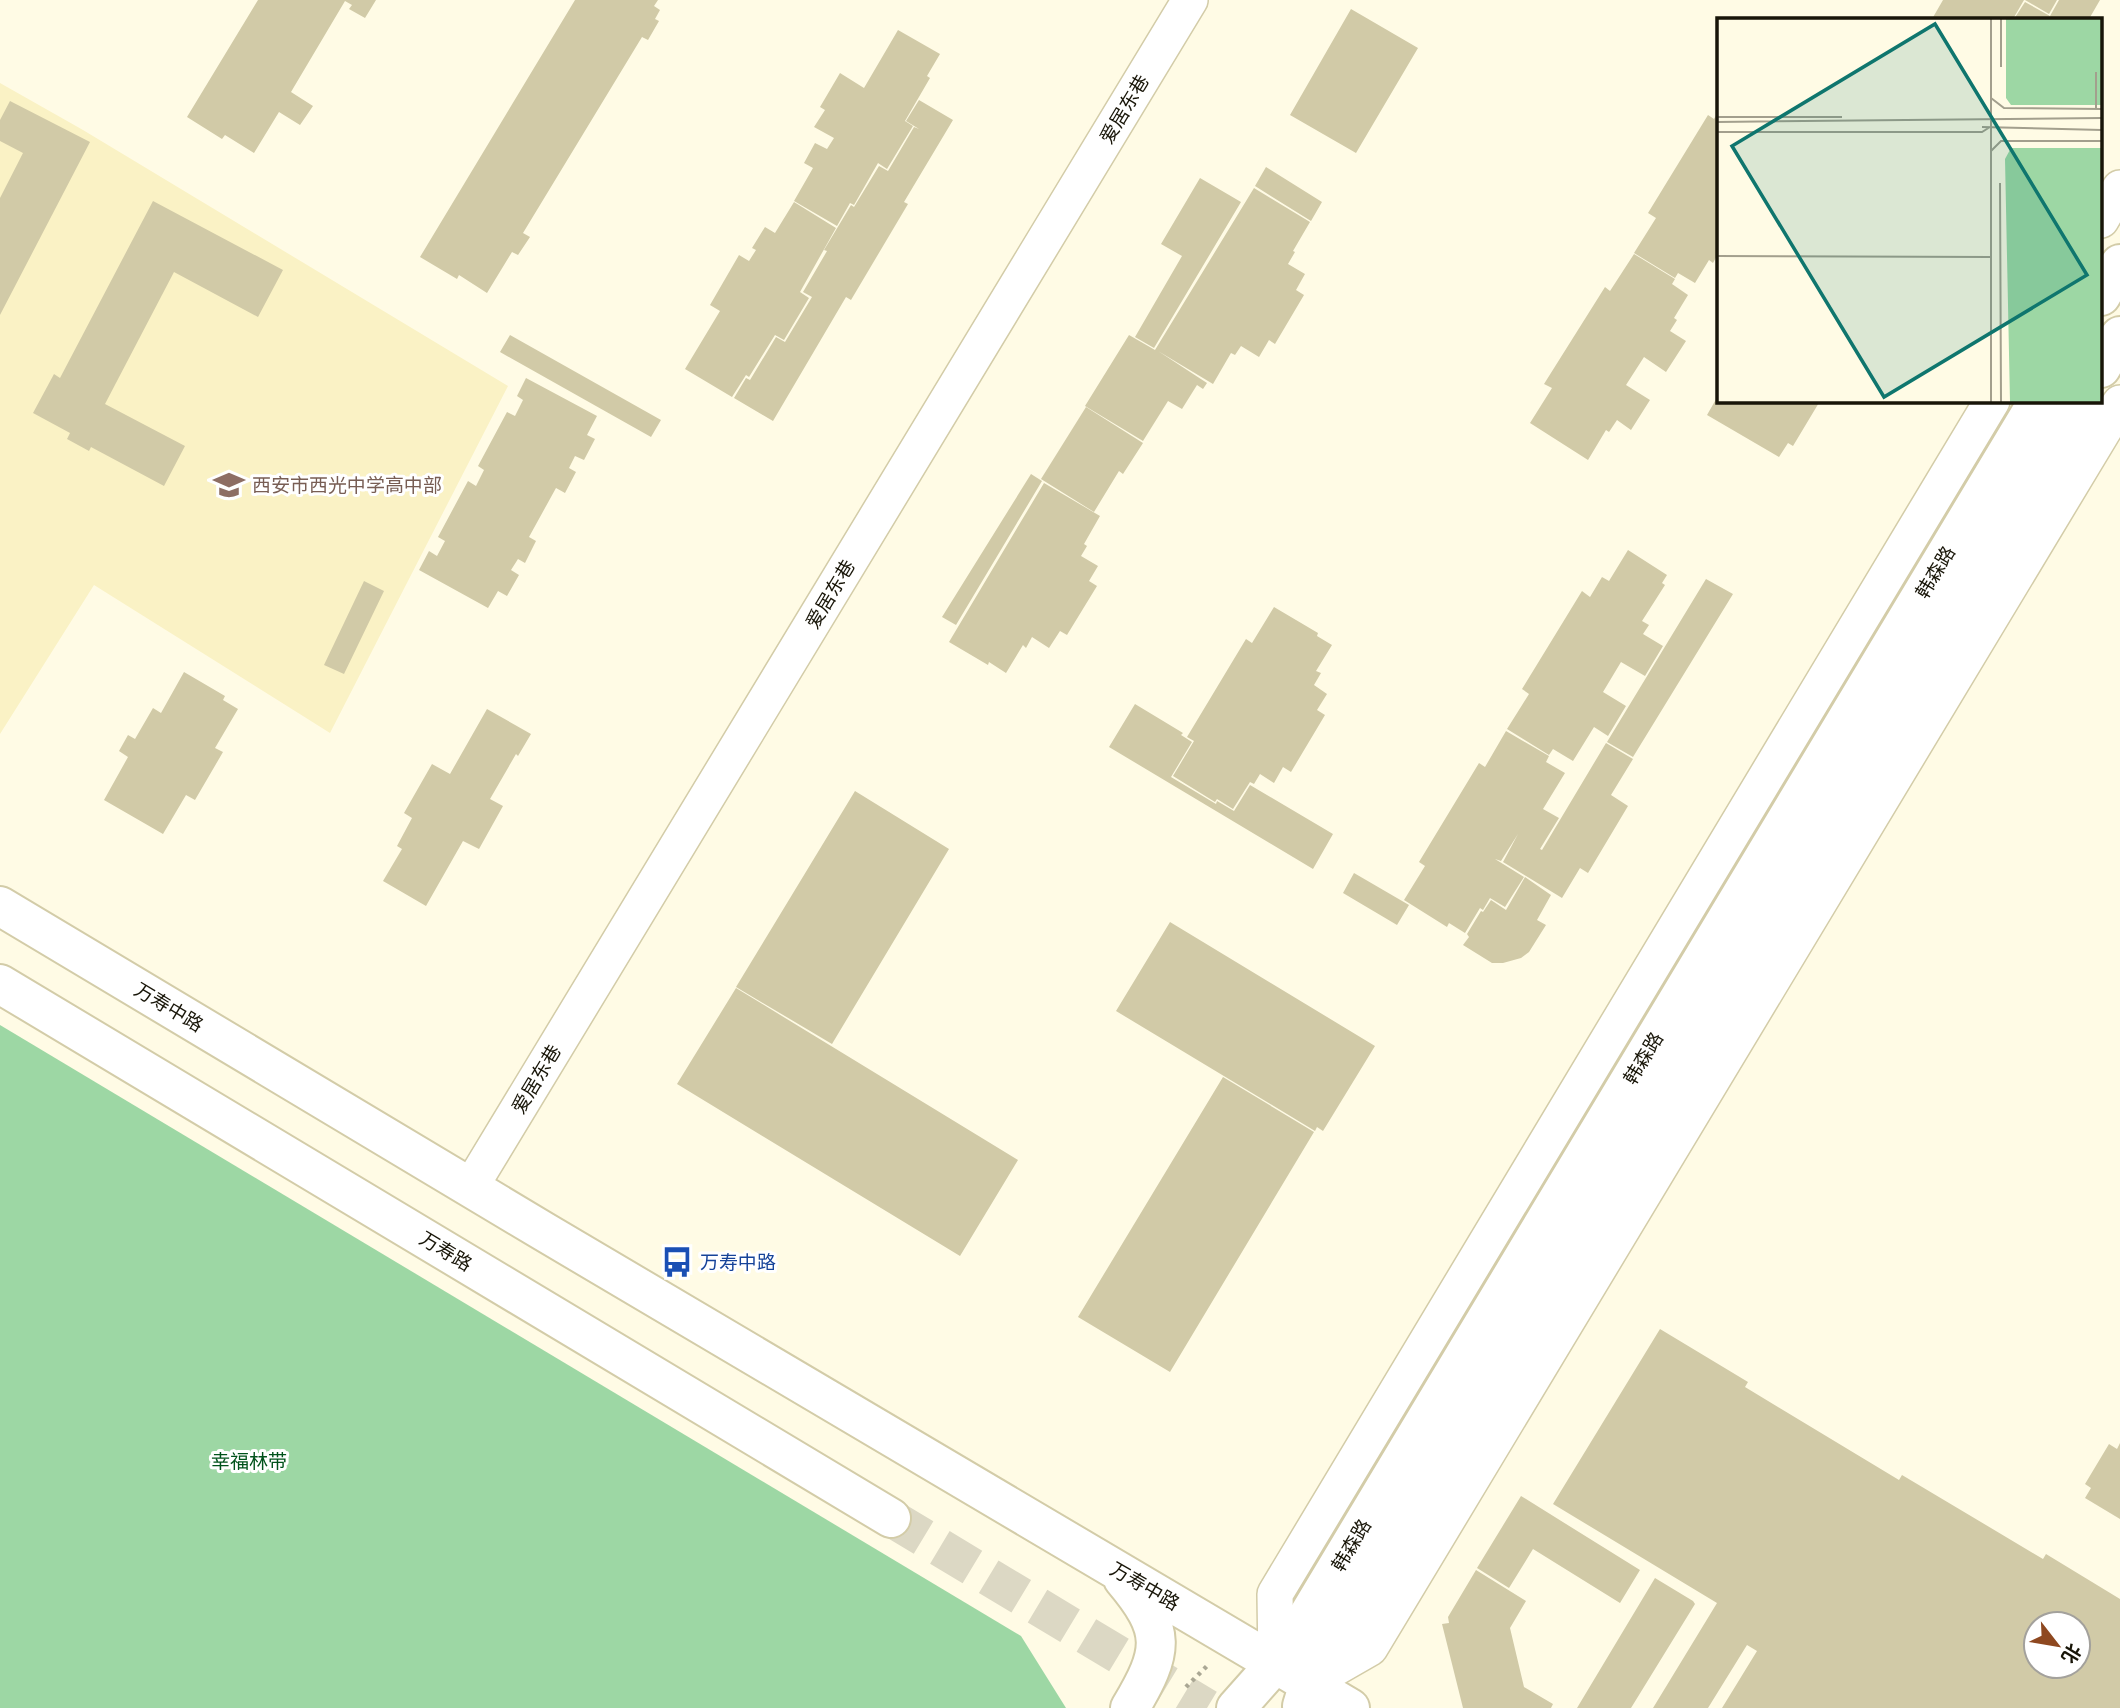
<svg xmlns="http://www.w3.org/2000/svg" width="2120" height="1708" font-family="'Noto Sans','Noto Sans SC',sans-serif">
<rect width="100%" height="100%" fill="#fffbe5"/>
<!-- built -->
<path fill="#faf2c5" d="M0 83 83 130 508 386 330 733 94 585 0 734Z"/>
<!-- green -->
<path fill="#9dd7a4" d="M0 1025 1021 1636 1066 1708H0Z"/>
<!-- building -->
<path fill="#d1caa7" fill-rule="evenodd" d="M258 0H376L365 18 349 9 352 5 345 1 291 92 313 106 300 125 279 112 254 153 225 135 222 139 187 117Z
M575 0H658L654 6 660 10 655 19 659 21 648 40 642 37 523 233 530 237 518 255 512 252 487 293 459 275 457 279 420 257Z
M1943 0H2024L2013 19H1932Z
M2025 0H2057L2049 14Z
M2059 0H2100L2089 19H2014L2025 2 2050 16Z
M1351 9 1418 48 1356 153 1290 115Z
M898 30 940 54 927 76 930 78 905 121 913 126 887 169 878 163 854 205 850 203 837 226 794 201 813 168 804 163 815 143 827 149 834 138 814 127 825 110 820 107 840 73 864 88Z
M919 100 953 120 904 202 908 204 851 300 846 297 773 421 734 398 746 378 750 380 776 337 785 342 812 297 803 292 827 251 824 250 851 205 854 207 879 166 888 171 914 127 919 129 906 121Z
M10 101 90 142 0 315V198L23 153 0 141V120Z
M1719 110V252L1713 263 1709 260 1695 283 1678 273 1675 278 1634 253 1656 218 1648 213 1708 115 1714 119Z
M1266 167 1322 202 1311 221 1255 186Z
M1200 178 1241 202 1154 348 1135 337 1182 256 1161 244Z
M1254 188 1310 222 1293 251 1295 252 1288 264 1305 274 1296 290 1304 295 1275 344 1269 340 1259 357 1241 346 1235 355 1231 353 1213 384 1158 351 1207 383 1203 389 1197 385 1182 409 1168 401 1143 441 1085 406 1129 335 1155 350Z
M153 201 283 270 258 317 174 272 105 404 185 446 164 486 91 447 89 451 67 439 70 433 33 413 54 374 60 378Z
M794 202 836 228 800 292 809 298 784 340 775 335 749 377 746 375 732 397 685 369 720 311 710 305 739 255 749 261 756 250 752 248 765 227 775 233Z
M1634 254 1675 279 1672 284 1688 295 1674 318 1677 320 1670 331 1686 341 1666 372 1644 357 1626 385 1650 400 1631 430 1617 420 1609 432 1606 430 1588 460 1530 423 1552 388 1544 384 1605 287 1610 291Z
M510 335 661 420 651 437 500 352Z
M526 378 597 416 587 435 595 439 584 460 575 456 569 468 576 472 565 493 556 488 529 537 536 541 525 563 518 559 511 570 519 575 507 596 498 591 488 608 419 570 429 551 437 556 445 541 438 537 468 481 476 486 484 470 478 466 507 412 515 416 523 400 517 396Z
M1719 394V401H1820L1793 446 1788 443 1779 457 1707 415Z
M1086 407 1143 443 1123 474 1119 471 1094 512 1041 479Z
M1031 474 1042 481 956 625 942 617Z
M1044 483 1100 516 1084 544 1087 546 1081 556 1098 566 1089 581 1097 586 1067 635 1060 631 1049 648 1032 637 1026 648 1023 645 1006 673 989 662 988 665 949 642Z
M1628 550 1667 575 1662 583 1665 585 1642 621 1649 625 1643 634 1663 646 1645 676 1621 662 1603 692 1626 706 1608 736 1594 727 1573 761 1553 749 1549 755 1507 729 1529 694 1522 689 1582 591 1590 597 1602 577 1609 581Z
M1706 579 1733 594 1633 757 1607 742Z
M364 581 384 591 344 674 324 665Z
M1274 607 1318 633 1317 636 1332 645 1316 671 1321 673 1314 685 1327 694 1317 710 1325 715 1291 772 1283 767 1274 783 1260 774 1254 784 1250 782 1233 809 1217 799 1215 802 1173 776 1194 741 1187 737 1246 639 1252 643Z
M184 672 225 696 223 700 238 709 215 748 223 752 195 800 186 795 163 834 104 800 128 757 119 751 128 735 135 739 153 708 161 713Z
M1135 704 1183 733 1181 735 1192 742 1171 777 1216 804 1217 801 1234 811 1250 785 1333 834 1313 869 1109 747Z
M487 709 531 734 518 756 516 754 490 799 503 806 479 849 463 841 426 906 383 881 402 849 397 846 412 818 404 813 432 764 450 774Z
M1506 731 1549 756 1546 762 1565 773 1543 809 1559 818 1540 849 1542 850 1606 743 1633 759 1611 795 1628 806 1588 873 1580 868 1562 898 1503 862 1518 834 1501 861 1495 859 1524 877 1505 907 1490 898 1483 910 1480 908 1465 933 1449 923 1447 927 1404 900 1425 866 1419 862 1479 763 1485 767Z
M855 791 949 849 832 1044 736 987Z
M1354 873 1409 905 1397 925 1343 893Z
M1525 877 1551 895 1537 920 1546 925 1529 952 1521 958 1503 963H1492L1463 945 1469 937 1467 934 1481 911 1483 912 1491 900 1506 910Z
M1170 922 1375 1046 1323 1131 1317 1127 1315 1131 1116 1011Z
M736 988 1018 1160 960 1256 677 1084Z
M1223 1077 1314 1132 1170 1372 1078 1317Z
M1660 1329 1748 1382 1745 1387 1899 1480 1902 1475 2043 1559 2046 1554 2120 1599V1708H1722L1757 1651 1747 1645 1708 1708H1653L1717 1603 1553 1504ZM2036 1624H2078V1666H2036Z
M2120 1443V1519L2085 1498 2091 1488 2085 1484 2109 1444 2117 1449Z
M1521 1496 1640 1570 1620 1603 1533 1549 1509 1588 1477 1568Z
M1476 1570 1526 1601 1510 1628 1524 1687 1553 1704 1551 1708H1463L1442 1624 1449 1623 1448 1617Z
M1655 1578 1693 1601 1695 1604 1631 1708H1577Z"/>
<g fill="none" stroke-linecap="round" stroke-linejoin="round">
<!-- primary-tunnel -->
<path stroke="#dcd8c4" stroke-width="38" stroke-dasharray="38 19" stroke-linecap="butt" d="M891 1518 1207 1708"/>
<defs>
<path id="street" d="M2101 220 2120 188
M470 1188 1190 0
M1276 1663 1275 1594 1992 401
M1309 1683 1370 1648 2120 403"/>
<path id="secondary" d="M2101 296 2120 264
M2101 368 2120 336
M0 906 543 1231 1350 1708
M1123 1579C1167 1631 1164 1651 1130 1708
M1302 1706 1309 1683 2081 401
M1236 1708 1276 1663 1309 1614 2038 401"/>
<path id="primary" d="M0 984 891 1518"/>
</defs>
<!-- street casing -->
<use href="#street" stroke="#d3cca8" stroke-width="38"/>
<!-- secondary casing -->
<use href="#secondary" stroke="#d3cca8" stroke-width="42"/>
<!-- primary casing -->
<use href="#primary" stroke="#d3cca8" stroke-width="42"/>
<!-- path -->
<path stroke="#aaa794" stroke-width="4.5" stroke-dasharray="3.5 5" stroke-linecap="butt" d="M1186 1687 1207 1666"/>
<!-- street -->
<use href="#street" stroke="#fff" stroke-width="35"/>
<!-- secondary -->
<use href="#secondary" stroke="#fff" stroke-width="38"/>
<!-- primary -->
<use href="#primary" stroke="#fff" stroke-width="38"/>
</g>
<!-- icons -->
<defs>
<symbol id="school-bare" viewBox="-9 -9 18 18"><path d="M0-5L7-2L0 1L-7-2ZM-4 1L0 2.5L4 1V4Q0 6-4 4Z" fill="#8d6e63" stroke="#fff" stroke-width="2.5" paint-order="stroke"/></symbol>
<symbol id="bus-bare" viewBox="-9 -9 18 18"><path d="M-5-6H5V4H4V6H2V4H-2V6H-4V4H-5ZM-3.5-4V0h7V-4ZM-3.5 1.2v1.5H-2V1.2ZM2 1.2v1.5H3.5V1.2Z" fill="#1a4fb4" stroke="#fff" stroke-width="2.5" paint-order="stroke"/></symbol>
</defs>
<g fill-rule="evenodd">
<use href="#school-bare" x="207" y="463" width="44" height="44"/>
<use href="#bus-bare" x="655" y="1240" width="44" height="44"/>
</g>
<g text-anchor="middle" stroke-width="6" stroke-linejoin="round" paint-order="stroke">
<!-- street labels -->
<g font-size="19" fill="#181508" stroke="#fff">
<text transform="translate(1124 109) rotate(-59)" y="7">爱居东巷</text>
<text transform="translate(1935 572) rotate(-59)" y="7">韩森路</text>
<text transform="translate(830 594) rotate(-59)" y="7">爱居东巷</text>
<text transform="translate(169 1007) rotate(31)" y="7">万寿中路</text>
<text transform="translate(1643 1058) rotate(-59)" y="7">韩森路</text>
<text transform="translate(536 1079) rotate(-59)" y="7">爱居东巷</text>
<text transform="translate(446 1251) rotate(31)" y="7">万寿路</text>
<text transform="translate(1351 1545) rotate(-59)" y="7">韩森路</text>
<text transform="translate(1145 1586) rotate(30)" y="7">万寿中路</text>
</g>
<!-- education labels -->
<g font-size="19" fill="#785e54" stroke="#fff" text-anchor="start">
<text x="252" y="492">西安市西光中学高中部</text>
</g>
<!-- transit labels -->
<g font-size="19" fill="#164399" stroke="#fff" text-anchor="start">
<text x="700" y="1269">万寿中路</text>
</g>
<!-- park labels -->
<g font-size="19" fill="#00521b" stroke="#fff">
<text x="249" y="1468">幸福林带</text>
</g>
</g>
<!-- overview -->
<g transform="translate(1717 18)">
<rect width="385" height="385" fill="#fffbe5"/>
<path d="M289 1H385V87H294L289 80ZM294 130H385V384H293L288 141Z" fill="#9dd7a4"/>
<path fill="none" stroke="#a39f8d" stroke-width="2" d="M274 1V384M284 49V1M274 80 287 90 385 91M379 91V54M0 99H125M0 104 385 100M265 109 385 112M0 114H265L273 109M274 133 284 123H385M283 165 284 384M0 238 274 239"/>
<path fill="#0f766e" fill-opacity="0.15" stroke="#0f766e" stroke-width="3.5" d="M218 6 370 257 167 379 15 128Z"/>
<rect width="385" height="385" fill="none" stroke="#181508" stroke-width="3.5"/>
</g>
<!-- north arrow -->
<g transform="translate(2057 1645) rotate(121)"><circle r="33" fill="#ffffff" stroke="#a3a19c" stroke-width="2"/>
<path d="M0-5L12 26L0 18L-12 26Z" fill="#8e4820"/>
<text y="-10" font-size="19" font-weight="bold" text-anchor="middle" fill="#181508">北</text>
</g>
</svg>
